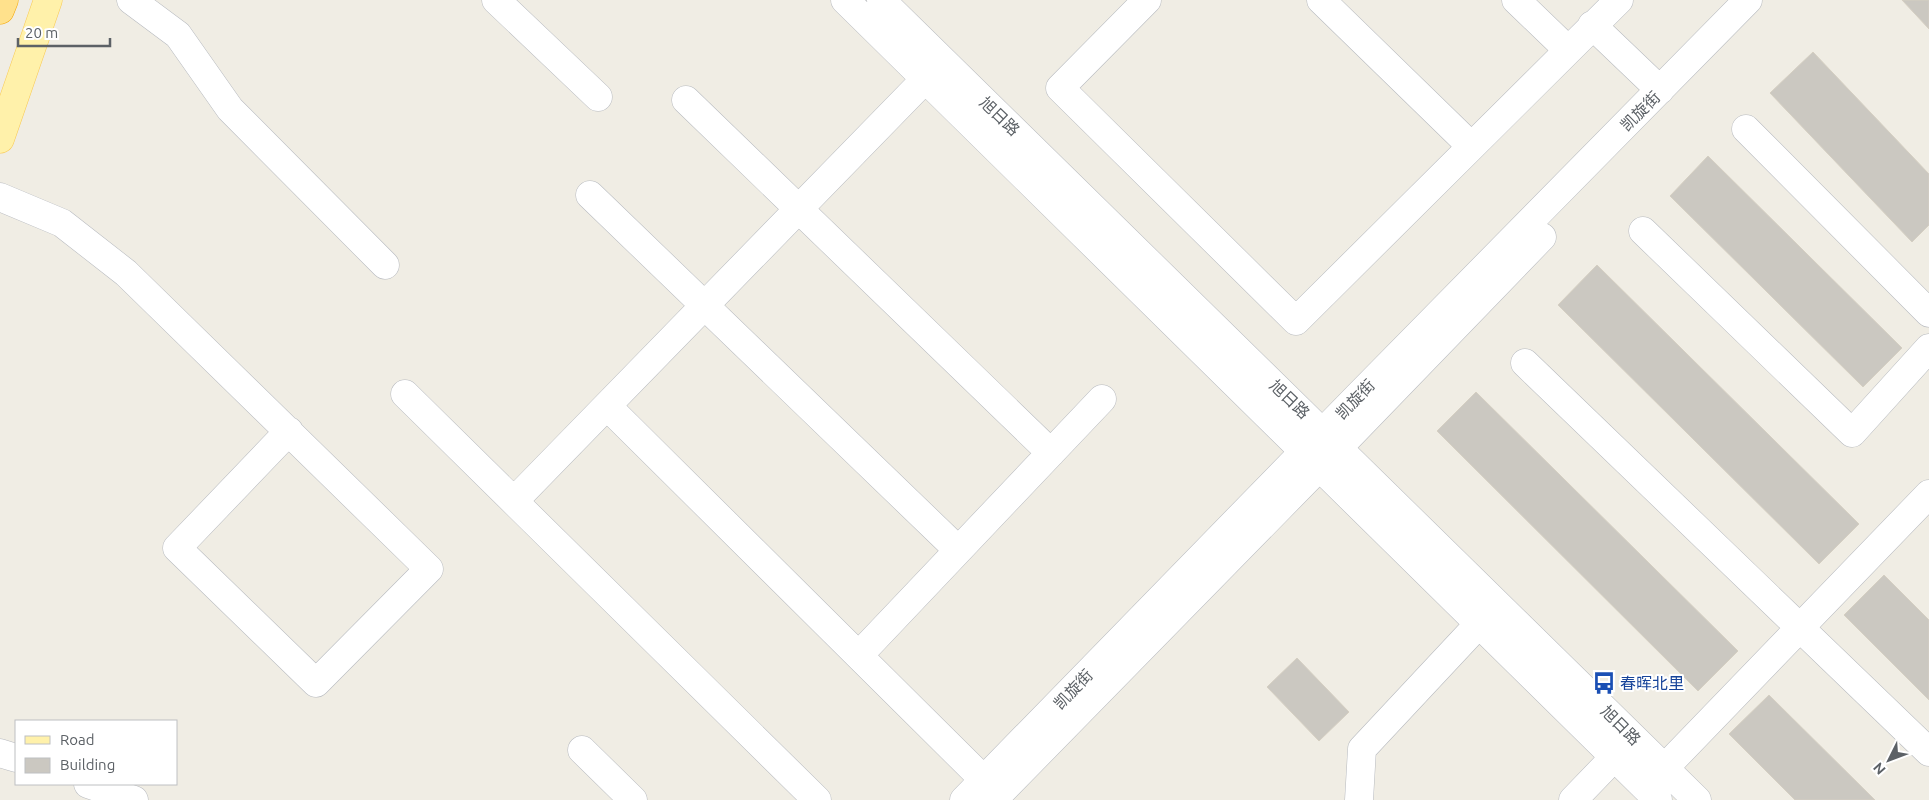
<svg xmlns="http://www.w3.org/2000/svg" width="1929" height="800" font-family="Ubuntu,'Noto Sans SC',sans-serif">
<rect width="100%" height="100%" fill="#f0ede4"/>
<!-- building -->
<path fill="#cbc8c1" stroke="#d5cfc2" d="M1902 0H1929V29Z
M1813 52 1929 174V225L1912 242 1770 93Z
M1708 156 1902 348 1863 387 1670 196Z
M1597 265 1859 524 1819 564 1558 305Z
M1476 392 1738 651 1698 691 1437 431Z
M1884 575 1929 620V700L1844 615Z
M1297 658 1349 712 1319 741 1267 687Z
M1769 695 1875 800H1795L1729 734Z"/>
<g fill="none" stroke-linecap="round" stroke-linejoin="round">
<defs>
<path id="minor" d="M131 0 178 35 230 109 385 265
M496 0 598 97
M845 0 1658 800
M881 0 1697 800
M1147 0 1060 88 1296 321 1619 0
M1321 0 1471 146
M1516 0 1568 50
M1592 25 1660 90
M686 100 1051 453
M1746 129 1929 313
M590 195 958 550
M0 197 62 223 126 273 429 569 316 683 177 548 289 431
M1643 231 1852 433 1929 348
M1525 363 1929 752
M405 394 817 800
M607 406 984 780
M514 501 939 65
M860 654 1102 399
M582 750 633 800
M0 753 16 758
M1652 781 1929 494
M88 784 134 800
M964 800 1358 396 1748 0
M993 800 1339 447 1542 237
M1359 800 1362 749 1492 610
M1573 800 1627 744"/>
<path id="major" d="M0 139 48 0"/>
<path id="highway" d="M0 10 4 0"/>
</defs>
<!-- minor casing -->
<use href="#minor" stroke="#b7babf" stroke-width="29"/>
<!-- major casing -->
<use href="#major" stroke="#f9ca54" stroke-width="29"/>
<!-- highway casing -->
<use href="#highway" stroke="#f4a600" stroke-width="29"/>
<!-- minor -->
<use href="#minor" stroke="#fff" stroke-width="28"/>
<!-- major -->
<use href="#major" stroke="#fff1aa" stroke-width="28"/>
<!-- highway -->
<use href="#highway" stroke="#ffe18c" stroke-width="28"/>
</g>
<!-- icons -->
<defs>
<symbol id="bus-bare" viewBox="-9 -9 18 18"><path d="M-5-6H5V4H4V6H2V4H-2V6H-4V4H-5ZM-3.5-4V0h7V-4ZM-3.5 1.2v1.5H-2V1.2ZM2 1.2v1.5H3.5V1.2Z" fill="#1a4fb4" stroke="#fff" stroke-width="2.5" paint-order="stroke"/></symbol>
</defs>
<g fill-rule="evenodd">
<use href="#bus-bare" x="1588" y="667" width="32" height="32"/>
</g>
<g text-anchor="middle" stroke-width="4" stroke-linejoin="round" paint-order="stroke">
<!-- street labels -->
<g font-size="16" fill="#5c6166" stroke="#fff">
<text transform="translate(1640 111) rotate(-45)" y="6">凯旋街</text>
<text transform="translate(1000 116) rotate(44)" y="6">旭日路</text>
<text transform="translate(1290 399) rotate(44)" y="6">旭日路</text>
<text transform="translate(1355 399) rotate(-46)" y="6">凯旋街</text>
<text transform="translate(1073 689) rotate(-46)" y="6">凯旋街</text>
<text transform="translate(1621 725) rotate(45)" y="6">旭日路</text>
</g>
<!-- transit labels -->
<g font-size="16" fill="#164399" stroke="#fff" text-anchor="start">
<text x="1620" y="689">春晖北里</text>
</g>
</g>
<!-- legend -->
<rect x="15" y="720" width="162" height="65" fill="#ffffff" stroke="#bec0c2"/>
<rect x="25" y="736" width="25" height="8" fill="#fff1aa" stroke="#bec0c2"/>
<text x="60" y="745" font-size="15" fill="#5c6166">Road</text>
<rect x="25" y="758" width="25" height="15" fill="#cbc8c1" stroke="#bec0c2"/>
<text x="60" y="770" font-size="15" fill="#5c6166">Building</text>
<!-- north arrow -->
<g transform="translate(1889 760) rotate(228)" stroke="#ffffff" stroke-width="4" paint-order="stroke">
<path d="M0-4L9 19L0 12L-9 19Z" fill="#5c6166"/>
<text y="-8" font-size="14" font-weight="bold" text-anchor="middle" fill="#5c6166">N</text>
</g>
<!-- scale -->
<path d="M18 38v8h92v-8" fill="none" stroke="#5c6166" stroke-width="2.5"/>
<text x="25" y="38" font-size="15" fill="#5c6166" stroke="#ffffff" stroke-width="4" paint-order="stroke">20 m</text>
</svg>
